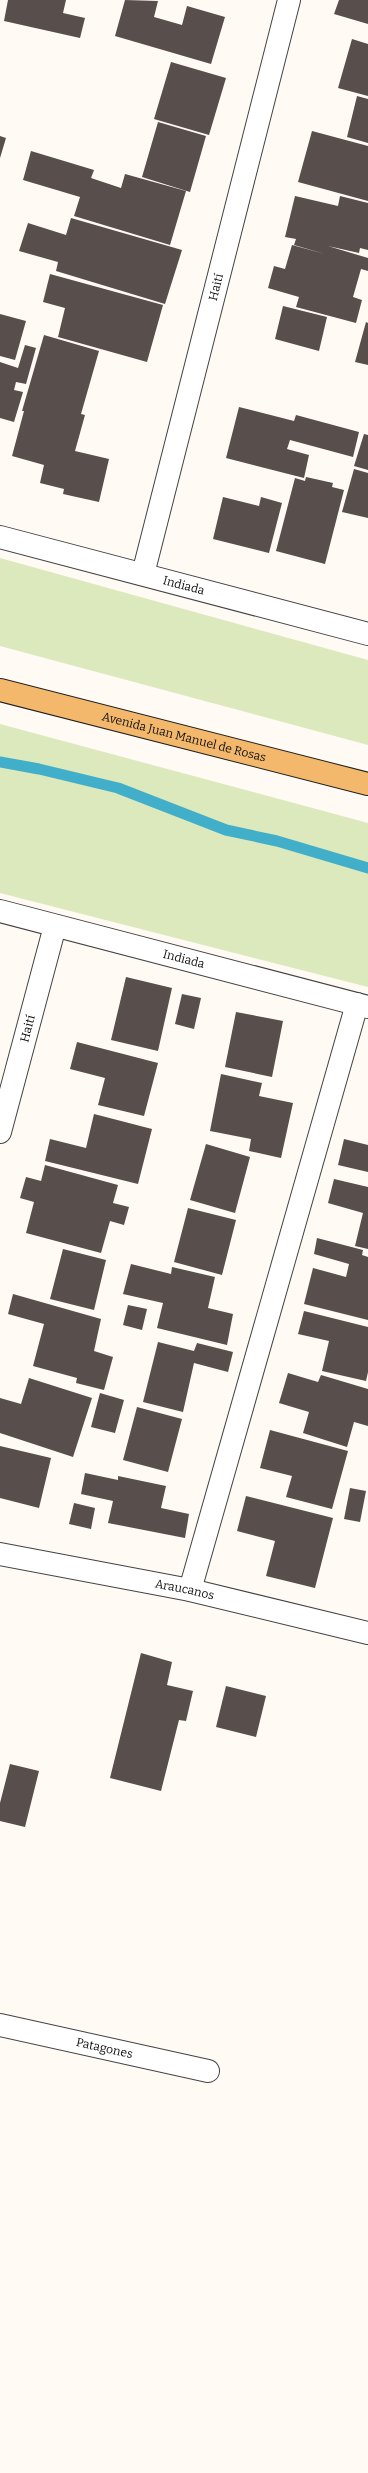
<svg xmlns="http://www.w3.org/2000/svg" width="368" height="2473" font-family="Bitter,serif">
<rect width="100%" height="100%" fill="#fffaf3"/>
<!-- green -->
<path fill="#dce9bc" d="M0 558 368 660V745L0 646Z
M0 724 368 823V987L0 893Z"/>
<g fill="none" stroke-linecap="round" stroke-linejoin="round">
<!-- stream -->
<path stroke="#42afca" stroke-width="11" d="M0 762 39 769 118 788 226 830 277 841 368 868"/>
</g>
<!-- building -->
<path fill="#584e4c" d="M8 0H66L63 13 85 18 80 38 4 21Z
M125 0 158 1 154 17 182 25 187 6 225 17 211 64 115 36Z
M339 0H368V24L334 14Z
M352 39 368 44V96L338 88Z
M171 62 226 78 209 135 154 119Z
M357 96 368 99V143L347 137Z
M158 122 206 136 190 192 142 177Z
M312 131 368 146V201L298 182Z
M0 136 6 138 0 158Z
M31 151 94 170 91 178 121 188 125 174 186 191 170 245 74 216 80 197 23 180Z
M295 196 338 206 340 196 368 203V250L360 248 359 253 328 246 368 258V271L361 269 353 297 362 300 356 323 296 307 299 297 268 288 274 266 285 269 292 245 325 254 294 245 296 239 285 237Z
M71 218 182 250 165 304 56 271 58 262 19 251 28 223 66 235Z
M50 274 163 305 147 362 58 337 65 308 43 302Z
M283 306 327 317 319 351 275 339Z
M0 314 26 321 15 360 0 356Z
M366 322 368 323V365L355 362Z
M44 335 99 351 81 414 85 415 75 451 109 459 99 502 63 494 64 489 40 483 44 465 12 456 24 411H22Z
M25 345 36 348 26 384 16 382 14 390 23 392 14 422 0 418V362L18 368Z
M239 407 294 421 296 415 359 432 353 457 290 440 287 449 309 455 304 478 226 458Z
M364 434 368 435V470L354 466Z
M354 469 368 473V518L342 512Z
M306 477 333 483 332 487 344 490 325 564 276 551 295 478 305 481Z
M223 497 259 506 261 497 282 503 269 553 213 539Z
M126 977 172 988 158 1051 111 1040Z
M182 994 201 998 194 1029 175 1024Z
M236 1012 283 1021 272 1077 225 1067Z
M77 1042 158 1063 144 1116 98 1105 105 1078 70 1069Z
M221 1074 262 1083 259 1096 293 1103 281 1158 249 1151 251 1139 210 1131Z
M94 1114 152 1129 138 1184 45 1161 50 1139 86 1148Z
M344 1139 368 1145V1172L338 1165Z
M206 1144 250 1157 235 1213 190 1200Z
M45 1165 118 1185 113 1203 129 1207 124 1225 110 1221 101 1253 26 1233 34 1202 20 1198 26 1177 41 1181Z
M334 1179 368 1187V1249L355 1246 363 1213 328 1203Z
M188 1208 236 1220 222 1275 174 1262Z
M317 1238 363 1250 362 1255 368 1257V1320L304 1304 313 1268 346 1277 349 1264 314 1254Z
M63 1249 106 1260 94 1310 50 1299Z
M131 1264 171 1274 172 1267 215 1277 208 1308 233 1314 227 1345 157 1328 163 1303 123 1294Z
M13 1294 101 1319 94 1351 113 1357 104 1390 76 1383 77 1378 33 1366 44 1324 8 1314Z
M128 1305 147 1309 142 1330 123 1325Z
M304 1311 368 1327V1372L366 1381 322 1371 329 1341 298 1334Z
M158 1342 194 1351 197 1343 233 1352 228 1372 194 1363 183 1412 143 1402Z
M288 1373 318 1382 321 1375 368 1389V1426L354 1422 347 1447 303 1433 309 1412 279 1403Z
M29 1378 92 1398 73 1457 0 1433V1398L21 1404Z
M100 1393 124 1400 115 1433 91 1427Z
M137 1407 182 1419 168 1472 123 1460Z
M270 1430 348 1451 332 1509 286 1497 292 1476 260 1468Z
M0 1446 51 1458 39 1508 0 1498Z
M85 1473 118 1480V1476L166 1486 161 1508 189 1514 185 1538 108 1523 113 1501 81 1494Z
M350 1488 366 1491 360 1522 344 1519Z
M246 1496 333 1518 315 1588 266 1576 275 1541 237 1531Z
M74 1503 95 1508 91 1529 69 1524Z
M141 1653 172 1662 167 1685 193 1691 186 1721 179 1720 161 1791 110 1778Z
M226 1686 266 1696 256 1737 216 1727Z
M10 1764 39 1771 25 1827 0 1821V1803Z"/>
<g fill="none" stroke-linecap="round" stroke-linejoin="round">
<defs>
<g id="minor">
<path id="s1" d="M0 537 368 634"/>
<path id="s2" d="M143 574 289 0"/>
<path id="s3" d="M0 911 368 1007"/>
<path id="s4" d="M0 1132 55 926"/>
<path id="s5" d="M0 1554 190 1590 368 1633"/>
<path d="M190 1590 357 1004"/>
<path id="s6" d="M0 2025 208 2071"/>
</g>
<g id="primary">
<path id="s7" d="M0 690 368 784"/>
</g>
</defs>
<!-- minor casing -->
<use href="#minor" stroke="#434343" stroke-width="24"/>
<!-- primary casing -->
<use href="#primary" stroke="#212121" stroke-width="24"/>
<!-- minor -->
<use href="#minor" stroke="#fff" stroke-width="22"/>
<!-- primary -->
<use href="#primary" stroke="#f4b86d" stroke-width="22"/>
</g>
<g text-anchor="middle" stroke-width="4" stroke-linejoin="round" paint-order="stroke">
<!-- street labels -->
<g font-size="12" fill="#101010" stroke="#fff">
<text dy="4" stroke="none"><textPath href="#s2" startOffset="296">Haití</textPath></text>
<text dy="4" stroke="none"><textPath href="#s1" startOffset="190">Indiada</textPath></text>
<text dy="4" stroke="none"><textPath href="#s7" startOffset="190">Avenida Juan Manuel de Rosas</textPath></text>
<text dy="4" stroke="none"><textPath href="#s3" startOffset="190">Indiada</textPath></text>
<text dy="4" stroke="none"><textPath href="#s4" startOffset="107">Haití</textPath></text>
<text dy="4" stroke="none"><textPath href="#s5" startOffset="188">Araucanos</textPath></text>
<text dy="4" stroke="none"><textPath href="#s6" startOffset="107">Patagones</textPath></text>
</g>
</g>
</svg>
